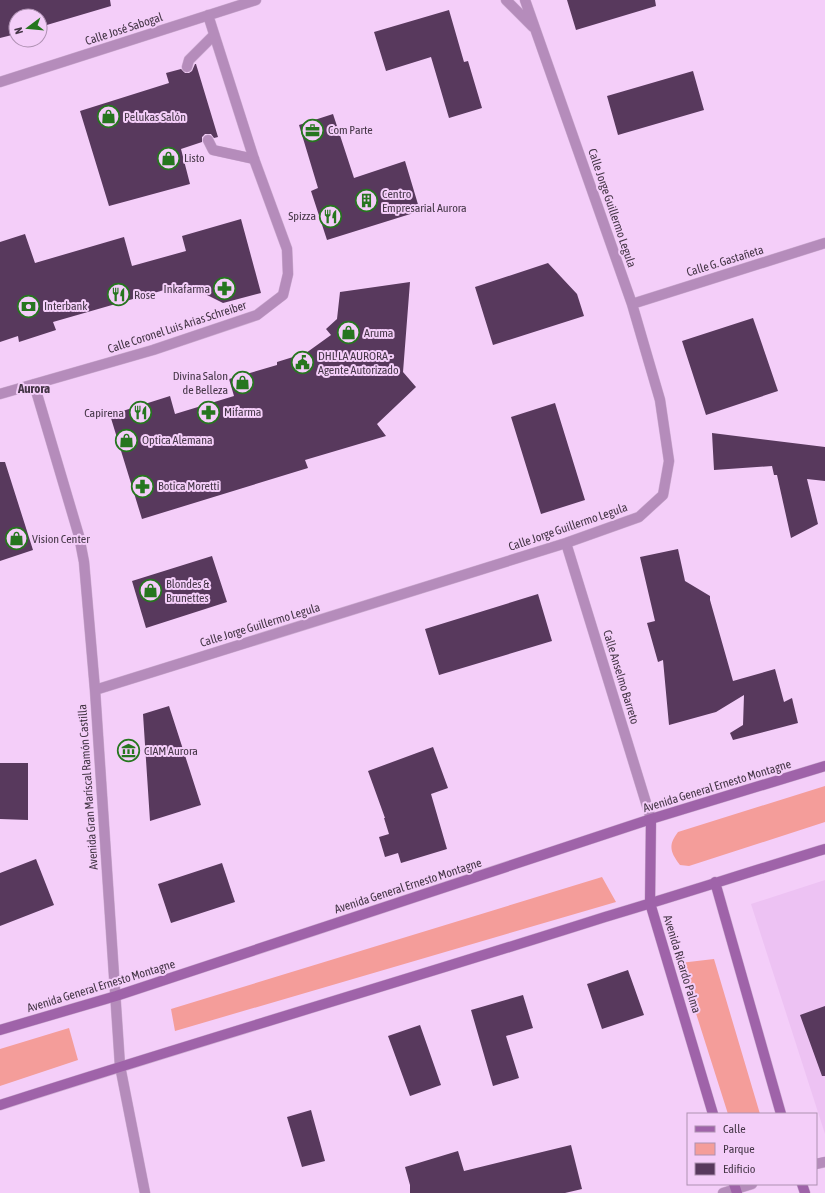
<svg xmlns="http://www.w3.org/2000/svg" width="825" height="1193" font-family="'Asap Condensed',sans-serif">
<rect width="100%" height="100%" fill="#f4cef9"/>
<!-- built -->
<path fill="#edc2f3" d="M825 880V1134L751 904Z"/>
<!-- green -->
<path fill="#f49d9a" d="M825 786V822L689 866 680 865C670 852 668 845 678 832Z
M602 877 616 902 175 1031 171 1009Z
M714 959 760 1114H728L680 963Z
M69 1028 78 1060 0 1086V1049Z"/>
<!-- building -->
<path fill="#58395d" d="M0 0H110L111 6 40 27V16H16V34L0 38Z
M567 0H655L656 6 576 30Z
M449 10 464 62 468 61 482 108 449 118 431 57 386 71 374 32Z
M195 64H196L218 137 214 138 211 134H205L202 137V142L181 149 190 184 109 206 80 111 169 83 166 73 181 69 185 73H189L192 71Z
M693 71 704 110 618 135 607 96Z
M333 114 354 178 405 161 420 211 327 240 311 191 318 188 299 125Z
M241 219 261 293 223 303 185 284 53 322 56 330 19 342 18 336 0 342V242L25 234 35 263 124 237 132 266 186 251 182 236Z
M548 263 577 294 584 316 493 345 475 287Z
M410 282 403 372 416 387 377 424 386 436 305 460 308 468 142 519 110 415 170 396 175 414 234 396 229 379 277 365V362L306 353 331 335 326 329 337 319 340 292Z
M753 318 778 391 706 415 682 341Z
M555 403 585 500 541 514 511 417Z
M712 433 825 447V481L807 479 818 524 791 538 777 475H774L772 466 714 470Z
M0 462H5L33 550 0 561Z
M678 549 685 581 710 596V600L733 681 775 669 784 702 792 698 798 723 733 740 730 733 743 725 744 695 716 712 669 725 663 660 658 662 647 623 655 621 640 557Z
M212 556 227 602 146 628 132 581Z
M538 594 552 641 439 675 425 629Z
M169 706 201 805 150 821 143 714Z
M433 747 448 788 431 794 447 849 401 863 398 853 385 857 379 837 389 834 384 818H385L368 771Z
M0 763H28V820L0 819Z
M36 859 54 905 0 926V873Z
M222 863 235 902 171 923 158 884Z
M628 970 644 1015 602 1029 587 984Z
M523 995 533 1028 506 1036 519 1078 493 1086 471 1010Z
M825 1006V1076H822L800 1015Z
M420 1025 441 1085 410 1096 388 1036Z
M311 1110 325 1161 302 1167 287 1117Z
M571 1145 582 1189 565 1193H410V1185L405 1167 458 1151 464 1171Z"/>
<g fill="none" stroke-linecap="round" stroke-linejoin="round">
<defs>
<path id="lane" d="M187 67 189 60 214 35
M208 140 213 150 254 159"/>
<path id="street" d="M506 0 533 27
M0 82 256 0
M632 304 825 243
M34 384 79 536 84 562 95 690 120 1066 145 1193
M0 394 153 350 257 315 283 295 288 274 287 249 254 159 208 15
M566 543 651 819
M95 690 566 543 639 517 663 495 669 461 660 400 632 304 525 0
M816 1164 825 1162
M723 1193 752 1184"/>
<path id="secondary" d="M651 819 650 903 713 1114
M715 882 781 1114
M0 1030 116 996 651 819 825 766
M0 1105C201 1040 404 981 605 917 679 895 752 871 825 849
M734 1184 737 1193
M802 1184 805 1193"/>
</defs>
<!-- lane casing -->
<use href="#lane" stroke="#ceadd2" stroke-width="11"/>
<!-- street casing -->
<use href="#street" stroke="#ceadd2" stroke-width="11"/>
<!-- secondary casing -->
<use href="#secondary" stroke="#ceadd2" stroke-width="11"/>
<!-- lane -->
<use href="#lane" stroke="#b58cbb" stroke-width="10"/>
<!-- street -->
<use href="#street" stroke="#b58cbb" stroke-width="10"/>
<!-- secondary -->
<use href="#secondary" stroke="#9f63a9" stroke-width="10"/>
</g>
<!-- icons -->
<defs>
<symbol id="shop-ring" viewBox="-11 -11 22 22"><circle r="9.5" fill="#f4cef9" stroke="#26761f" stroke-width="1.5"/><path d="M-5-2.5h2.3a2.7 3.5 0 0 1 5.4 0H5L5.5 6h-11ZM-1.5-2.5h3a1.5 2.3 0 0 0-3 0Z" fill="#26761f"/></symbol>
<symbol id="office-ring" viewBox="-11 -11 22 22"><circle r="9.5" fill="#f4cef9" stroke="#26761f" stroke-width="1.5"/><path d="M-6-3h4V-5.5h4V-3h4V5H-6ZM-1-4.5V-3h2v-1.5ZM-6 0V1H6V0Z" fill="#26761f"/></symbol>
<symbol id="building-ring" viewBox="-11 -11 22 22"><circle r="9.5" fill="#f4cef9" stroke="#26761f" stroke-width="1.5"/><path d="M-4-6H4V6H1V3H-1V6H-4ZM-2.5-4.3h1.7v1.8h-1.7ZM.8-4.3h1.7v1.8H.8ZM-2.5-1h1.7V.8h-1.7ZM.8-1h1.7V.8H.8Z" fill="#26761f"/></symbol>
<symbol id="restaurant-ring" viewBox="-11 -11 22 22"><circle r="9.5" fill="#f4cef9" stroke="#26761f" stroke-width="1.5"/><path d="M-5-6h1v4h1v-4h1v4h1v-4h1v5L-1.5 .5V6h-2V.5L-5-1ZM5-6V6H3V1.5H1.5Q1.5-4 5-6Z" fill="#26761f"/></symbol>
<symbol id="pharmacy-ring" viewBox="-11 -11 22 22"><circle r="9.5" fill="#f4cef9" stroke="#26761f" stroke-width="1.5"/><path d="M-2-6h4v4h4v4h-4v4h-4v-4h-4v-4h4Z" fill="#26761f"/></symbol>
<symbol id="bank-ring" viewBox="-11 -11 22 22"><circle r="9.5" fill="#f4cef9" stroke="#26761f" stroke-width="1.5"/><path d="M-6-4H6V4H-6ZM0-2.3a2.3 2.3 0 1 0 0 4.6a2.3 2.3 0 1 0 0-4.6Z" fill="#26761f"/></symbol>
<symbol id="civic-ring" viewBox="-11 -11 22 22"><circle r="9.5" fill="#f4cef9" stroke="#26761f" stroke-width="1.5"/><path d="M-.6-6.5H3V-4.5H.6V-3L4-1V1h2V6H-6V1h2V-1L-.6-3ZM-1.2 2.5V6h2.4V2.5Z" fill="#26761f"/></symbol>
<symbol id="museum-ring" viewBox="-11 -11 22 22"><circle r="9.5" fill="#f4cef9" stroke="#26761f" stroke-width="1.5"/><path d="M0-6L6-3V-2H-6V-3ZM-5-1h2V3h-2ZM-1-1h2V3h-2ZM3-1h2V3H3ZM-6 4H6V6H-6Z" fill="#26761f"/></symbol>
</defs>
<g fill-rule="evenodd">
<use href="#shop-ring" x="96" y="104" width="25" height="25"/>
<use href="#office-ring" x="300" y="118" width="25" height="25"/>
<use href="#shop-ring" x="156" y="146" width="25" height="25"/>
<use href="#building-ring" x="354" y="188" width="25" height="25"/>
<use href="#restaurant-ring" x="318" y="204" width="25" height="25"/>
<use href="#pharmacy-ring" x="212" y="276" width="25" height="25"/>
<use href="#restaurant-ring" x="106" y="282" width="25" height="25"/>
<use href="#bank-ring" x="16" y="294" width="25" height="25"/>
<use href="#shop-ring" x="336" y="320" width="25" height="25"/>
<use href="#civic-ring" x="290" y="350" width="25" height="25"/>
<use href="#shop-ring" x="230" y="370" width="25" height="25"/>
<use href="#pharmacy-ring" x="196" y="400" width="25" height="25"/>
<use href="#restaurant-ring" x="128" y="400" width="25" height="25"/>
<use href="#shop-ring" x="114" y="428" width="25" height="25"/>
<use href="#pharmacy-ring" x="130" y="474" width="25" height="25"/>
<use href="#shop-ring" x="4" y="526" width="25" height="25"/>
<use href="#shop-ring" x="138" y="578" width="25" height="25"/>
<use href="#museum-ring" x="116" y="738" width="25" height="25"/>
</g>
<g text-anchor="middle" stroke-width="4" stroke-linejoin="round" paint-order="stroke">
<!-- street labels -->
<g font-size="12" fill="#453647" stroke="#f4cef9">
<text transform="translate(124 29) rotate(-18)" y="4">Calle José Sabogal</text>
<text transform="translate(612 208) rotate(71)" y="4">Calle Jorge Guillermo Legula</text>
<text transform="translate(725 261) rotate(-17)" y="4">Calle G. Gastañeta</text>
<text transform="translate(177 327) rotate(-18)" y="4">Calle Coronel Luis Arias Schreiber</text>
<text transform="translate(568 527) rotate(-19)" y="4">Calle Jorge Guillermo Legula</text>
<text transform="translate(260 625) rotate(-17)" y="4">Calle Jorge Guillermo Legula</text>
<text transform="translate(621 677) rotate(73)" y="4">Calle Anselmo Barreto</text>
<text transform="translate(717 786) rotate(-17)" y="4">Avenida General Ernesto Montagne</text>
<text transform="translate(88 787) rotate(-94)" y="4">Avenida Gran Maríscal Ramón Castilla</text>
<text transform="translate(408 886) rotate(-18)" y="4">Avenida General Ernesto Montagne</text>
<text transform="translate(682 964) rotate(73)" y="4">Avenida Ricardo Palma</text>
<text transform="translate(101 986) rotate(-17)" y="4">Avenida General Ernesto Montagne</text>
</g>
<!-- poi labels -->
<g font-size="12" fill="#453647" stroke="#f4cef9" text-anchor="start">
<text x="124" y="121">Pelukas Salón</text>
<text x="328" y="134">Com Parte</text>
<text x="184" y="162">Listo</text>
<text x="382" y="198">Centro<tspan x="382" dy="14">Empresarial Aurora</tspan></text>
<text x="316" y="220" text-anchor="end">Spizza</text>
<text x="210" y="293" text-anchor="end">Inkafarma</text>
<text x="134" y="299">Rose</text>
<text x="44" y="310">Interbank</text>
<text x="364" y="337">Aruma</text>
<text x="318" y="360">DHL LA AURORA -<tspan x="318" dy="14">Agente Autorizado</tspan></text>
<text x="228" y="380" text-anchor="end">Divina Salon<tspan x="228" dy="14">de Belleza</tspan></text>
<text x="224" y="416">Mifarma</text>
<text x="124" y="417" text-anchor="end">Capirena</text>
<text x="142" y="444">Optica Alemana</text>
<text x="158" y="490">Botica Moretti</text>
<text x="32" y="543">Vision Center</text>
<text x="166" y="588">Blondes &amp;<tspan x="166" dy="14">Brunettes</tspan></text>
<text x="144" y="755">CIAM Aurora</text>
</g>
<!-- neighbourhood labels -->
<g font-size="13" font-weight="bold" fill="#453647" stroke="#f4cef9">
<text x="34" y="393">Aurora</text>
</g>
</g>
<!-- legend -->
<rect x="687" y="1113" width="130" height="72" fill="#f4cef9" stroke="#ae91b2"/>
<rect x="695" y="1126" width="20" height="6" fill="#9f63a9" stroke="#ae91b2"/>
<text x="723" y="1133" font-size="12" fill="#453647">Calle</text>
<rect x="695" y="1143" width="20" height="12" fill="#f49d9a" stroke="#ae91b2"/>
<text x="723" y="1153" font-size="12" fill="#453647">Parque</text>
<rect x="695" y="1163" width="20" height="12" fill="#58395d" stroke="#ae91b2"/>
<text x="723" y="1173" font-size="12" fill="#453647">Edificio</text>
<!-- north arrow -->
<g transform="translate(28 28) rotate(254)"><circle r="19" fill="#f4cef9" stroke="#ae91b2"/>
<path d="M0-3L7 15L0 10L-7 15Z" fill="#26761f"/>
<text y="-6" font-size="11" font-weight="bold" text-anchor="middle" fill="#453647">N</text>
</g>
</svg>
